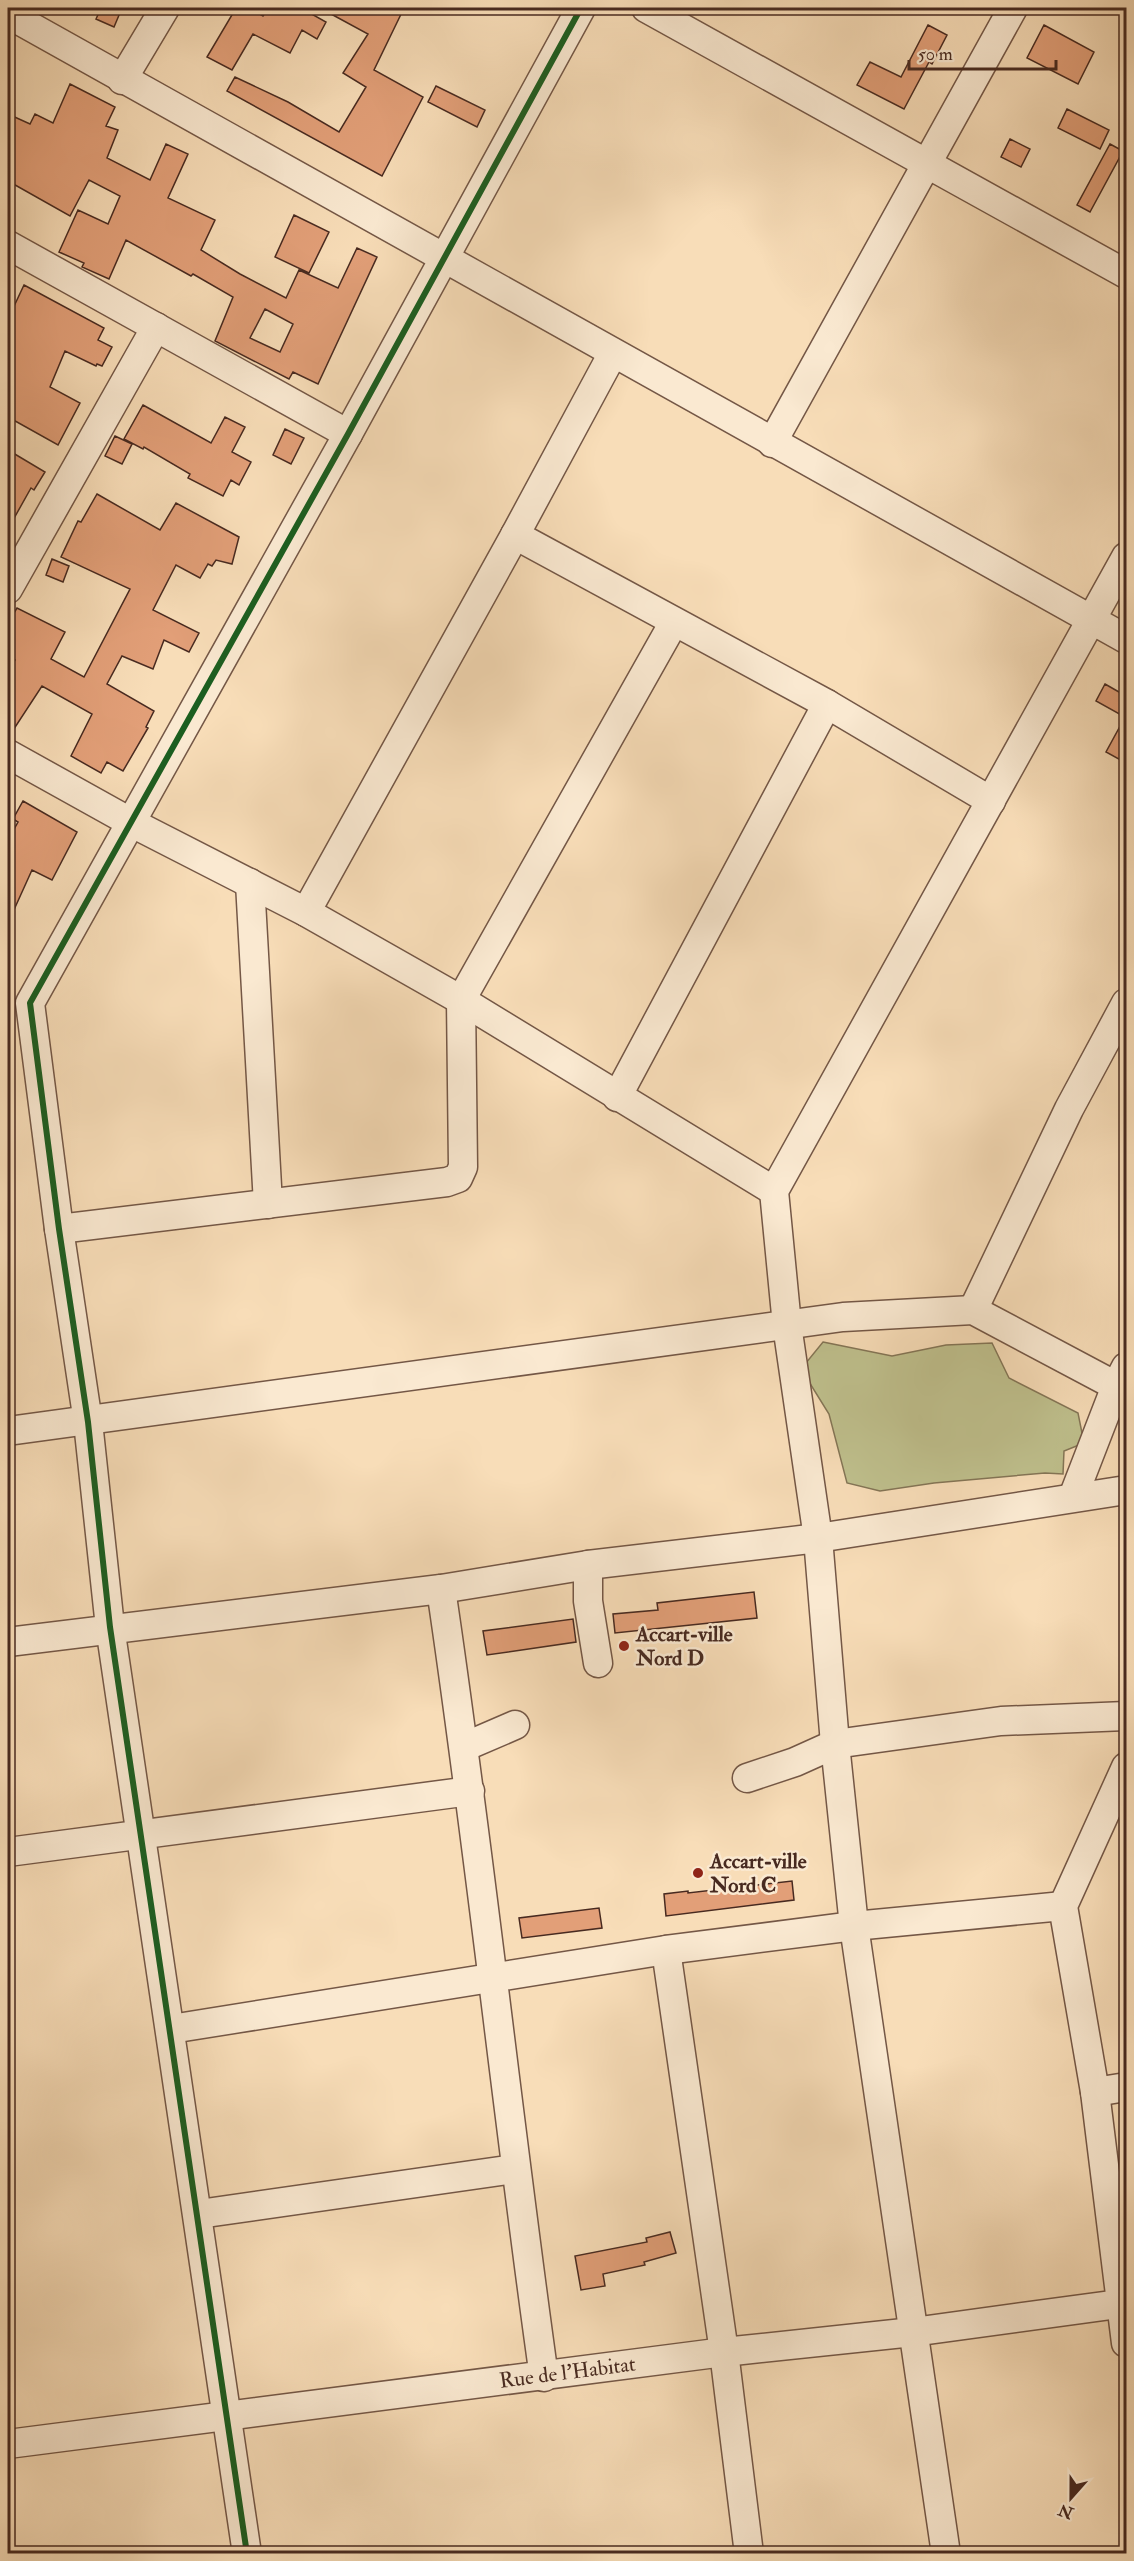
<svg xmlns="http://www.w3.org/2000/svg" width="1134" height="2561" font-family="'IM FELL Double Pica',serif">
<rect width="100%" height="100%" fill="#f8ddb8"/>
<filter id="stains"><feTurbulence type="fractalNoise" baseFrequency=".00333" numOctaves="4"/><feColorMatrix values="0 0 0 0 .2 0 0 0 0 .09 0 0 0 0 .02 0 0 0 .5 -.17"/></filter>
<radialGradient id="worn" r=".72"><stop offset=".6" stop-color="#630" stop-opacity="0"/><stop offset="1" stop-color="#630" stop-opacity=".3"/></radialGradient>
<!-- green -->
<path fill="#bfc08d" stroke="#847556" stroke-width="1.5" d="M823 1342 892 1356 946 1345 992 1343 1009 1378 1078 1413 1084 1443 1064 1451 1063 1474 1045 1473 934 1483 880 1491 847 1483 829 1414 801 1369Z"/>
<!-- building -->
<path fill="#e29f78" stroke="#482a20" stroke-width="1.5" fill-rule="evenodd" d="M101 8H122L114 27 96 19Z
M236 8H249L263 16 268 8H301L326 22 317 39 302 30 290 53 253 34 232 70 207 57Z
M320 8H404L374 70 423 97 382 176 227 91 235 77 288 102 339 132 366 87 343 73 368 34Z
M928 25 947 35 932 64 929 62 904 109 857 85 870 62 901 77Z
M1044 25 1094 52 1078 84 1027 58Z
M70 84 115 107 106 126 118 130 107 158 150 180 166 144 188 154 168 198 215 220 201 250 240 274 286 298 299 270 338 288 357 248 377 257 318 384 293 372 289 379 215 341 233 297 193 274 191 276 126 240 109 279 82 267 84 263 59 252 78 210 108 224 120 196 89 180 70 216 8 181V114L30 124 35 114 53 123ZM265 309 293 324 280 352 250 338Z
M436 86 485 110 477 127 428 102Z
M1067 109 1109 130 1100 149 1058 128Z
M1010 139 1030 149 1021 167 1001 157Z
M1110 144 1123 151 1090 212 1077 205Z
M294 215 329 232 309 273 275 257Z
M24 285 104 328 98 340 112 347 102 366 97 364 96 366 65 351 50 387 80 403 58 445 8 417V319Z
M143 405 211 443 225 417 245 427 232 452 251 462 239 485 231 480 223 496 188 478 190 474 144 447 143 449 124 439Z
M285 429 304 438 291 464 273 455Z
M115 436 132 444 122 464 105 456Z
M8 450 45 472 34 490 31 488 8 529Z
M97 494 160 530 176 503 239 537 232 564 216 560 212 566 208 564 200 578 176 565 153 610 199 633 189 652 164 640 153 669 122 656 107 684 154 711 146 727 148 728 123 771 107 762 101 773 71 756 92 714 42 686 8 738V672L15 660 8 656V641L14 628 8 624 17 608 65 632 51 659 84 677 130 589 61 557 78 521 81 522Z
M52 559 69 566 63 582 46 575Z
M1105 684 1126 696V763L1106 752 1125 717 1096 701Z
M23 801 77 832 52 880 32 870 8 923V840L18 822 13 819Z
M754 1592 757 1618 615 1633 613 1614 658 1610 657 1603Z
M573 1619 576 1642 487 1655 483 1631Z
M792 1881 794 1900 666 1916 664 1894 688 1891V1893Z
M599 1908 602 1928 522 1938 519 1918Z
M670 2232 676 2253 644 2262 645 2265 603 2274 605 2286 581 2290 575 2256 647 2242 646 2238Z"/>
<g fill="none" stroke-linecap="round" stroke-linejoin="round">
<defs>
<g id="minor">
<path d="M646 8 1126 274"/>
<path d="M8 14 1126 639"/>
<path d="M122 80 165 8"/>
<path d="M8 245 348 434"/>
<path d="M772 443 1013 8"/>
<path d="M515 535 827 704 991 801"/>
<path d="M8 589 156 327"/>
<path d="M8 754 132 823 306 912 461 1000 774 1191"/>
<path d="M250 883 268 1204"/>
<path d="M306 912 515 535 613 353"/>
<path d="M617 1097 827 704"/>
<path d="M59 1229 447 1182 458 1178 463 1167 461 1000 674 622"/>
<path d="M973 1310 1069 1109 1126 1003"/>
<path d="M8 1431 843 1317 973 1310 1116 1386"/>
<path d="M1073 1497 1116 1386 1126 1367"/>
<path d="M588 1565V1601L598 1663"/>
<path d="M441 1589C480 1851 507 2114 544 2377"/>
<path d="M8 1642 441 1589 588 1565 818 1538 1126 1490"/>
<path d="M464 1747 515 1725"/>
<path d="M1126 1767 1063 1906 1095 2092 1126 2343"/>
<path d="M747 1778 795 1762 835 1744 1001 1721 1126 1716"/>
<path d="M8 1852 470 1791"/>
<path d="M666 1950 724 2352 749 2554"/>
<path d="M171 2029 666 1950 854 1926 1063 1906"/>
<path d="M1095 2092 1126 2087"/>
<path d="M199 2214 515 2169"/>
<path id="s1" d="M8 2444 724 2352 913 2332 1126 2303"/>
<path d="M247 2554 110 1627 88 1422 59 1229 30 1003 348 434 581 8"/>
<path d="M946 2554 854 1926 835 1744 818 1538 787 1325 774 1191 1126 557"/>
</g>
</defs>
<!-- minor casing -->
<use href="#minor" stroke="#745746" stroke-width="31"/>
<!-- minor -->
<use href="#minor" stroke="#fae9d1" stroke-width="28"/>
<defs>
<path id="cycleway" d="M247 2554 110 1627 88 1422 59 1229 30 1003 348 434 581 8"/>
</defs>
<!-- cycleway casing -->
<use href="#cycleway" stroke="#fae9d1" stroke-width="10"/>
<!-- cycleway -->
<use href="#cycleway" stroke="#1b5e20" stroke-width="6"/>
</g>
<!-- markers -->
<g fill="#8f2418" stroke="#fae9d1" stroke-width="2">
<circle cx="624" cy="1646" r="6"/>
<circle cx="698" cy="1873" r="6"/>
</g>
<g text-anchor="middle" stroke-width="5" stroke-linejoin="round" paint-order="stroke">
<!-- poi labels -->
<g font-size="21" font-weight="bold" fill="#482a20" stroke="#fae9d1" text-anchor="start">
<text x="636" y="1641">Accart-ville<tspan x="636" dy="24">Nord D</tspan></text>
<text x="710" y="1868">Accart-ville<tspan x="710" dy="24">Nord C</tspan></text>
</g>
<!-- street labels -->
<g font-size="21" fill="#482a20" stroke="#fae9d1">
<text dy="7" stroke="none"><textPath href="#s1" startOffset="564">Rue de l'Habitat</textPath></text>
</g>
</g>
<!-- margin -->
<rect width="1134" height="2561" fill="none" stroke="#f8ddb8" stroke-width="30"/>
<rect x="9" y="9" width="1116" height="2543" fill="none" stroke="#482a20" stroke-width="3"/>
<rect x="15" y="15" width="1104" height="2531" fill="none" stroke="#482a20" stroke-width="1.5"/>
<!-- north arrow -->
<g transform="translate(1071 2498) rotate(201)" stroke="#fae9d1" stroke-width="4.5" paint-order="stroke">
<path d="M0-4.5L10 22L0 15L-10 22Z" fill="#482a20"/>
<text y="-9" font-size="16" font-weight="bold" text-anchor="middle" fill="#482a20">N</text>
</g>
<!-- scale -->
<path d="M909 60v9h147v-9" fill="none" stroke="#482a20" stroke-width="3"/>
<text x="918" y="60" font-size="18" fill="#482a20" stroke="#fae9d1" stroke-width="4.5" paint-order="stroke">50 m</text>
<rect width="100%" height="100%" filter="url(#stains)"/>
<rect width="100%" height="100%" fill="url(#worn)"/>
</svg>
